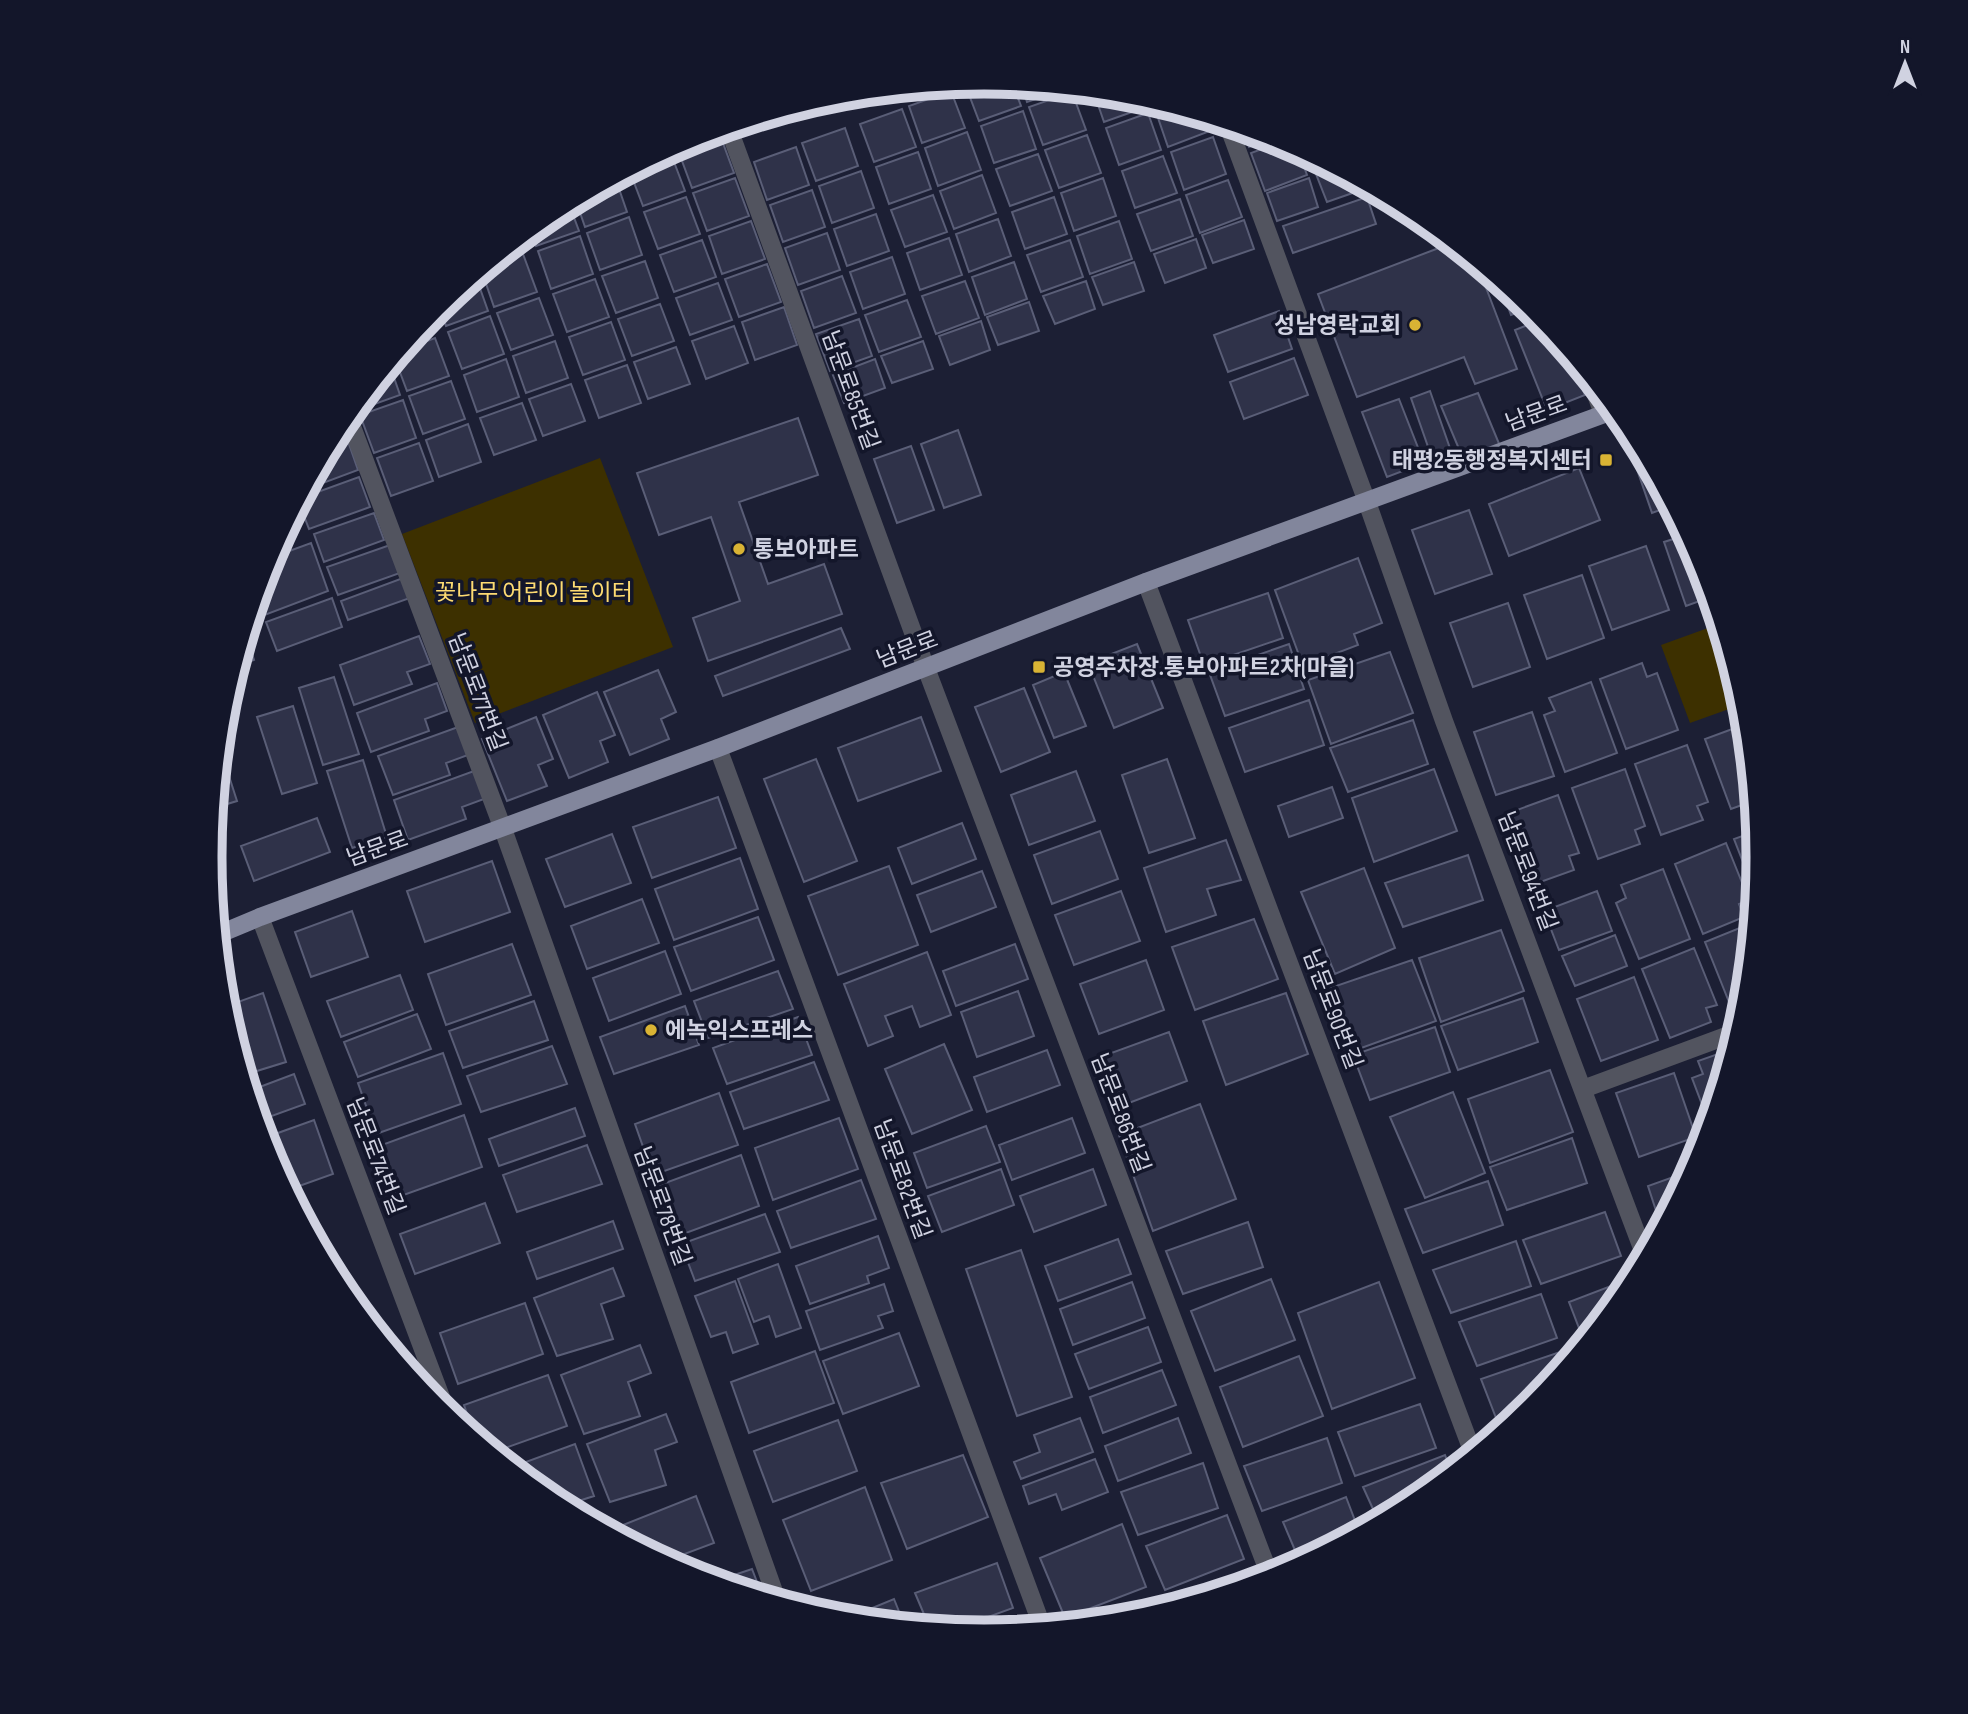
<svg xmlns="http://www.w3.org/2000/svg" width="1968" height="1714" font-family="'Sofia Sans Condensed','Noto Sans KR',sans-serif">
<rect width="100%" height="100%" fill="#1c1f34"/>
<!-- green -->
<path fill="#3d3000" d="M600 458 673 647 475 723 402 534Z
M1719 624 1743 704 1690 723 1661 645Z"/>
<!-- building -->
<path fill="#2f3249" stroke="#5a5e77" stroke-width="2" d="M984 82 1013 85 1021 106 979 121 965 84Z
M1022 86 1062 90 1027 102Z
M951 91 965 128 922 143 909 106Z
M1072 92 1086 130 1043 145 1029 107Z
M1094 93 1136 97 1144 100 1146 107 1104 122Z
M1163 106 1206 119 1210 131 1168 147 1155 109Z
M902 109 916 147 874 162 860 124Z
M1023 111 1036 149 994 163 981 126Z
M1148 113 1161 150 1119 165 1106 128Z
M845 128 858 166 816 181 802 143Z
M1242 130 1272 139 1249 147Z
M967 132 981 170 938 186 925 148Z
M720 135 734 173 692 188 678 150Z
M1087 135 1101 173 1059 188 1045 150Z
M1213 137 1226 174 1184 190 1171 152Z
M1281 142 1298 150 1307 175 1265 191 1251 153Z
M796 147 809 185 767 200 754 162Z
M918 152 931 189 889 204 876 167Z
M671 154 685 191 643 206 630 172 651 161Z
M1038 154 1052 191 1010 206 996 169Z
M1163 156 1177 193 1135 208 1122 171Z
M1308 156 1327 166 1314 171Z
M1331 168 1367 188 1327 202 1316 174Z
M861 171 874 208 832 223 819 186Z
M982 175 996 213 954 229 940 191Z
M735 178 749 216 707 231 693 193Z
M1103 178 1116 216 1074 231 1061 193Z
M1309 178 1318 207 1277 221 1267 193Z
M616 180 627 212 585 227 576 201Z
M1228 180 1242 217 1200 233 1186 195Z
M812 190 825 227 783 242 770 205Z
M933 195 947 232 905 247 891 210Z
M686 197 700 234 658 249 644 212Z
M1054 197 1067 234 1025 249 1012 212Z
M1367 197 1376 224 1293 253 1283 226Z
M1180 199 1193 236 1151 251 1137 214Z
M569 204 579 231 536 246 531 231 554 213Z
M876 214 889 251 847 266 834 229Z
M629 217 642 255 600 270 587 233Z
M998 219 1011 256 969 272 956 234Z
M1244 220 1254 249 1213 263 1202 235Z
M751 221 765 259 722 274 709 236Z
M1119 221 1132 259 1090 274 1077 236Z
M827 233 840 270 798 285 785 248Z
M580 236 593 274 551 289 538 251Z
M949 238 962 275 920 290 907 253Z
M1196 239 1206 268 1165 283 1154 254Z
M702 240 716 277 674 292 660 255Z
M1070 240 1083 277 1041 292 1027 255Z
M519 241 521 249 501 256Z
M1452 243 1477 264 1517 369 1475 384 1464 357 1357 397 1318 294Z
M523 254 537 292 494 307 482 272 487 267Z
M892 257 905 294 863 309 850 272Z
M645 261 658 298 616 313 602 276Z
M1014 262 1027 299 985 315 972 277Z
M1134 262 1144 291 1103 305 1092 277Z
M767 264 781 302 739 317 725 279Z
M842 276 856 313 814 328 801 291Z
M476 277 488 311 446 326 439 307Z
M595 279 609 317 567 332 553 294Z
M965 281 979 318 936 334 922 296Z
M1086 281 1095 309 1055 324 1043 296Z
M1499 282 1530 308 1511 315Z
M718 283 732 320 690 335 676 298Z
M539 298 553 335 511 350 497 313Z
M907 300 921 337 879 352 865 315Z
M1029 302 1039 331 998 345 987 317Z
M660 304 674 341 632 356 618 319Z
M784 307 797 345 755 360 742 322Z
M1279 311 1292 349 1228 372 1214 335Z
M490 316 504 354 462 369 448 332Z
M428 319 433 333 410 341Z
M859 319 872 356 830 371 816 334Z
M1540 320 1568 354 1585 395 1547 410 1515 330Z
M981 321 990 350 950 365 939 336Z
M611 322 625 360 583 375 569 337Z
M734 326 748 363 706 379 692 341Z
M435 338 449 376 407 391 395 359 403 350Z
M555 341 568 378 526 393 513 356Z
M923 341 933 369 892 383 881 356Z
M676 347 690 384 648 399 634 362Z
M1294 358 1308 395 1244 419 1230 382Z
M506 359 519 397 477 412 464 375Z
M875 359 885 388 844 403 833 375Z
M627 365 641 403 599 418 585 380Z
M390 366 400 395 358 410 357 406Z
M451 381 465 419 423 434 409 396Z
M571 384 585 421 543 436 529 399Z
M1430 391 1452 454 1433 461 1411 398Z
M1478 393 1500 446 1464 461 1441 406Z
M1399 399 1424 463 1387 477 1362 412Z
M403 400 416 438 374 453 360 415Z
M522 403 536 440 494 455 480 418Z
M798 418 818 475 739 502 768 584 824 564 842 614 708 661 693 618 740 601 711 517 659 535 637 473Z
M342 424 358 470 307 489 340 426Z
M468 424 481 462 439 477 426 440Z
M958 430 981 495 944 508 921 444Z
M419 443 433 481 391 496 377 458Z
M911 446 934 510 897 523 874 459Z
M1638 446 1671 506 1652 513 1630 449Z
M1579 468 1600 520 1509 556 1489 504Z
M359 477 370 507 309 529 299 503 301 498Z
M1469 510 1492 574 1435 594 1412 530Z
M374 513 384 540 324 562 314 534Z
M293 515 298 530 282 536Z
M1686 535 1700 561 1711 597 1686 606 1664 542Z
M311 543 328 591 262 616 257 599 270 558Z
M390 545 400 573 338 595 327 567Z
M1646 546 1669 610 1612 630 1589 566Z
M1358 558 1382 623 1354 634 1358 645 1303 666 1275 590Z
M1582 575 1604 638 1547 659 1524 595Z
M403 578 410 598 348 620 341 601Z
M1268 593 1283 638 1204 665 1188 620Z
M332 598 342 627 277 651 266 622Z
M1508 603 1530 667 1473 687 1450 623Z
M841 628 850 649 723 696 715 676Z
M246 635 254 660 236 667Z
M419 636 430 664 407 672 412 684 354 705 340 665Z
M1137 644 1163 708 1114 728 1088 663Z
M1289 644 1304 689 1225 716 1209 672Z
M1390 652 1413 713 1331 744 1308 680Z
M1642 663 1647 677 1657 673 1678 730 1626 749 1600 679Z
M658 670 676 712 661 719 669 739 630 755 604 692Z
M1064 672 1086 726 1054 738 1033 685Z
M334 677 359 754 323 765 299 688Z
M1591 682 1617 753 1565 772 1544 715 1555 711 1549 698Z
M437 683 447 711 425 719 429 731 371 752 357 713Z
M1024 688 1050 752 1001 772 975 707Z
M597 692 615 735 600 741 608 762 569 778 543 715Z
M1309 700 1324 745 1245 772 1229 728Z
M293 706 317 783 282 794 257 717Z
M1532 712 1554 776 1496 795 1474 732Z
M536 717 553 759 538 765 547 786 507 801 482 739Z
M921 717 941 771 858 801 838 748Z
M1413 720 1428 764 1348 792 1330 748Z
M1746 724 1753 801 1731 809 1705 739Z
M458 727 468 755 446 763 450 775 393 795 378 756Z
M1687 745 1708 802 1697 806 1703 820 1661 835 1635 764Z
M220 748 237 801 214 808Z
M816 759 857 861 804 882 764 779Z
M1167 759 1195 838 1149 853 1122 775Z
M363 760 387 837 352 848 327 771Z
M1434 769 1457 831 1374 862 1352 798Z
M1625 769 1645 826 1635 830 1640 844 1598 859 1572 788Z
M474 771 484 799 462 807 466 819 408 840 394 800Z
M1076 771 1095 821 1029 845 1011 795Z
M1332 787 1343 818 1289 837 1278 806Z
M1558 795 1579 853 1569 856 1574 870 1532 885 1506 814Z
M718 797 736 848 652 878 633 827Z
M317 818 330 852 254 881 241 846Z
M962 823 976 859 912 884 898 848Z
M1100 831 1118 879 1052 904 1034 855Z
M1756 831 1759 857 1755 893 1734 839Z
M612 834 631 883 565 907 546 859Z
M1226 840 1241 880 1207 889 1216 915 1166 932 1144 868Z
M1726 843 1749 900 1739 904 1744 917 1703 934 1675 864Z
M1468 855 1483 900 1403 927 1385 883Z
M740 858 758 909 674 940 655 889Z
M492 861 510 912 425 942 407 891Z
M889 866 918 945 838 975 808 896Z
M1364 868 1395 948 1335 974 1301 892Z
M1663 869 1690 939 1639 959 1616 903 1626 898 1621 885Z
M982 871 996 907 931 932 917 895Z
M1121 891 1140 941 1074 965 1055 915Z
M1597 891 1612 931 1559 950 1544 911Z
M642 899 659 943 587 969 571 926Z
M352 911 368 957 311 977 295 932Z
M758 917 774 960 691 991 674 947Z
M1254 919 1278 979 1195 1010 1172 947Z
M1752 923 1744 1007 1733 1012 1705 942Z
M1501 930 1524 991 1441 1022 1419 958Z
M1615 935 1627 966 1575 986 1562 956Z
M512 944 531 995 446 1025 428 974Z
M1015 944 1028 979 956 1006 943 971Z
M1694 948 1717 1005 1706 1008 1711 1022 1670 1038 1642 969Z
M665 951 681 994 609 1021 593 978Z
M927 952 951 1015 920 1027 912 1006 885 1016 893 1036 868 1046 844 984Z
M1146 960 1164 1010 1099 1034 1080 984Z
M1412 960 1436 1021 1353 1051 1330 988Z
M778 971 793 1009 708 1038 694 1001Z
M400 975 413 1010 341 1037 327 1001Z
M1634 977 1658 1040 1601 1061 1577 999Z
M1018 991 1034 1036 977 1057 961 1012Z
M263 993 286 1062 244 1075 224 1007Z
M1286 993 1308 1054 1226 1085 1203 1021Z
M1523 998 1538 1042 1458 1070 1441 1026Z
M534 1001 548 1040 463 1068 449 1031Z
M685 1006 699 1045 614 1074 600 1037Z
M417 1014 431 1049 358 1077 344 1042Z
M798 1017 812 1055 727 1084 713 1048Z
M1435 1027 1450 1072 1370 1100 1353 1055Z
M1169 1032 1187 1081 1121 1106 1103 1056Z
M944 1044 972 1110 912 1134 885 1069Z
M552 1046 567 1084 481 1112 467 1076Z
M1732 1049 1709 1123 1692 1078 1703 1074 1698 1061Z
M1047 1050 1060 1085 987 1112 974 1077Z
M443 1053 461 1104 376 1134 358 1083Z
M814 1062 829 1100 744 1129 730 1092Z
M1550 1070 1573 1132 1490 1163 1468 1099Z
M1674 1073 1696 1137 1639 1157 1616 1093Z
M294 1074 305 1104 258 1121 249 1091Z
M1453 1092 1485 1173 1425 1198 1390 1117Z
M719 1093 738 1145 653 1175 635 1124Z
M1200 1104 1236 1199 1153 1231 1119 1135Z
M575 1108 585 1136 499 1166 489 1139Z
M464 1115 482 1167 398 1197 379 1146Z
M839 1118 858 1169 773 1200 755 1148Z
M1072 1118 1085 1153 1012 1180 999 1145Z
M314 1120 333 1174 288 1190 268 1153 264 1138Z
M986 1126 1000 1162 927 1188 914 1153Z
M1572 1138 1587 1183 1507 1210 1490 1167Z
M587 1145 602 1184 517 1212 503 1175Z
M741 1155 759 1206 675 1237 657 1186Z
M1001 1169 1014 1205 942 1232 928 1196Z
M1093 1169 1106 1205 1034 1232 1020 1196Z
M1690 1171 1661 1226 1648 1186Z
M861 1180 876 1219 791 1248 777 1211Z
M1488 1181 1503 1225 1423 1253 1405 1209Z
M485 1203 500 1243 415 1274 400 1234Z
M1605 1212 1621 1256 1541 1284 1523 1240Z
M765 1214 780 1252 695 1281 681 1244Z
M613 1221 623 1249 537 1279 527 1252Z
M1248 1222 1263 1267 1183 1294 1166 1251Z
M878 1236 889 1268 867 1276 869 1283 810 1304 796 1266Z
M1118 1239 1131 1274 1058 1301 1045 1266Z
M1516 1241 1531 1286 1451 1313 1433 1270Z
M1021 1250 1072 1397 1017 1416 966 1269Z
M778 1264 801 1328 776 1337 769 1316 754 1322 738 1279Z
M613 1268 624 1296 601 1304 613 1339 557 1356 534 1298Z
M1271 1279 1295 1340 1215 1371 1191 1311Z
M735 1281 758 1344 733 1353 726 1332 711 1337 695 1296Z
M1624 1281 1627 1289 1584 1341 1569 1302Z
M1132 1282 1145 1318 1073 1345 1060 1309Z
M1379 1282 1415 1378 1332 1409 1298 1313Z
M884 1284 893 1311 878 1316 883 1328 820 1350 806 1311Z
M1541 1294 1557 1338 1477 1366 1459 1322Z
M525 1303 543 1354 458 1384 440 1333Z
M1148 1327 1161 1362 1089 1389 1075 1354Z
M899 1333 919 1386 843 1414 823 1361Z
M640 1345 651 1373 628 1382 640 1416 584 1434 561 1375Z
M815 1351 834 1403 749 1433 731 1382Z
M1563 1351 1567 1362 1532 1405 1517 1417 1498 1423 1481 1379Z
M1299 1356 1323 1416 1243 1447 1220 1387Z
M1162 1370 1176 1405 1103 1433 1090 1397Z
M548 1375 567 1426 494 1452 475 1437 464 1405Z
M1420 1404 1436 1448 1355 1476 1338 1432Z
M666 1414 677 1442 655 1450 666 1485 610 1502 587 1444Z
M1080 1418 1093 1452 1021 1479 1014 1462 1040 1452 1034 1435Z
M1178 1418 1191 1453 1118 1481 1105 1446Z
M838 1420 857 1471 773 1502 754 1451Z
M1327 1438 1342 1483 1262 1511 1244 1466Z
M575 1444 594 1496 563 1506 553 1501 512 1467Z
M963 1455 988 1517 907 1549 881 1483Z
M1445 1455 1451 1471 1414 1501 1378 1520 1363 1487Z
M1095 1459 1108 1492 1062 1510 1056 1494 1029 1504 1023 1486Z
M1203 1463 1218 1508 1138 1535 1121 1492Z
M865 1487 892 1560 811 1591 783 1520Z
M696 1496 714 1543 666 1561 622 1538 618 1527Z
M1346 1497 1359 1531 1300 1562 1283 1522Z
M1227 1515 1244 1559 1165 1590 1146 1546Z
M1122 1524 1146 1587 1065 1618 1040 1558Z
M997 1563 1013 1608 955 1629 929 1626 915 1593Z
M752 1569 762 1595 716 1581Z
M1248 1574 1251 1582 1167 1607 1166 1603Z
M894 1599 904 1624 848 1618Z"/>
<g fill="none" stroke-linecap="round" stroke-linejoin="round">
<!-- minor -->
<path stroke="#52545f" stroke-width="18" d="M1228 125 1367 502 1444 721 1645 1256
M729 129 926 668 1270 1576
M1591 381 1603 414
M348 416 503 829 777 1600
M1146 582 1473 1453
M718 748 1042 1626
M260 917 447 1413
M1583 1089 1737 1032"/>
<!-- major -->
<path stroke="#82869c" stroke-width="18" d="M217 935 260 917 718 748 1146 582 1615 410"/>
</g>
<!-- markers -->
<g fill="#d9b334" stroke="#13162a" stroke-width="2.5">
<circle cx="1415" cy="325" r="7"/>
<rect x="1599" y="453" width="14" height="14" rx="3.5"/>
<circle cx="739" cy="549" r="7"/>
<rect x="1032" y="660" width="14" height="14" rx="3.5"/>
<circle cx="651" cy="1030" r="7"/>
</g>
<g text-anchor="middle" stroke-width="7" stroke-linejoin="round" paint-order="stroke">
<!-- poi labels -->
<g font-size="23" font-weight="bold" fill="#d0d2e1" stroke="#13162a" text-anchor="start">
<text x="1401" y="333" text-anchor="end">성남영락교회</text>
<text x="1592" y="468" text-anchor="end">태평2동행정복지센터</text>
<text x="753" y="557">통보아파트</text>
<text x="1053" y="675">공영주차장.통보아파트2차(마을)</text>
<text x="665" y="1038">에녹익스프레스</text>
</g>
<!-- street labels -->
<g font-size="23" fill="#d0d2e1" stroke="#13162a">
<text transform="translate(851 390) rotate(70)" y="8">남문로85번길</text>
<text transform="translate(1536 413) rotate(-20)" y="8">남문로</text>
<text transform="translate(907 649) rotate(-21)" y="8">남문로</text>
<text transform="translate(478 692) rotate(69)" y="8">남문로77번길</text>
<text transform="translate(377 848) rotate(-20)" y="8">남문로</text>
<text transform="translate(1528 871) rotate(69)" y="8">남문로94번길</text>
<text transform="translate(1333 1009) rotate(69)" y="8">남문로90번길</text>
<text transform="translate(1121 1113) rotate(69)" y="8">남문로86번길</text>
<text transform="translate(376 1156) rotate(69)" y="8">남문로74번길</text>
<text transform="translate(903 1179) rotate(70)" y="8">남문로82번길</text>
<text transform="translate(663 1206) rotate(70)" y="8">남문로78번길</text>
</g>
<!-- park labels -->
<g font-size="23" fill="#fddb72" stroke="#13162a">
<text x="534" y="600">꽃나무 어린이 놀이터</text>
</g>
</g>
<!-- crop -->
<path d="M0 0H1968V1714H0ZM984 94H984A762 762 0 0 1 1746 856V858A762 762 0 0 1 984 1620H984A762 762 0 0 1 222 858V856A762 762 0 0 1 984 94Z" fill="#13162a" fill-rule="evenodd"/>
<path fill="none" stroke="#d0d2e1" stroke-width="9" d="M984 94H984A762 762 0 0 1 1746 856V858A762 762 0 0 1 984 1620H984A762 762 0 0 1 222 858V856A762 762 0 0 1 984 94Z"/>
<!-- north arrow -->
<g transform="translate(1905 63)" stroke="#13162a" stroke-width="5" paint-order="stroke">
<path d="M0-5L12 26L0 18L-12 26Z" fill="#d0d2e1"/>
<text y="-10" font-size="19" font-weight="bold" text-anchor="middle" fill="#d0d2e1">N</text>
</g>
</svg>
